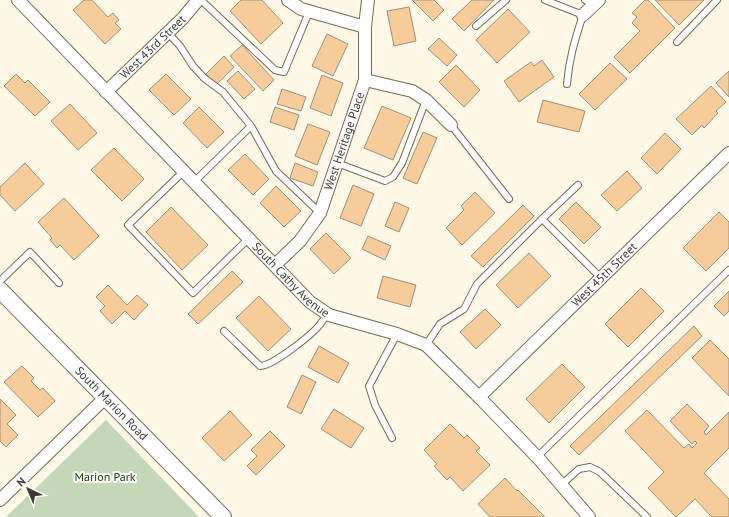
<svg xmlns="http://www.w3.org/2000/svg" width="729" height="517" font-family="'PT Sans',sans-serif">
<rect width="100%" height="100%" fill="#fff8e6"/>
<!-- green -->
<path fill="#c4d8b7" d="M106 420 199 517H6Z"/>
<!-- building -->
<path fill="#f6cc9b" stroke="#9e8f7d" d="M84 0H92L108 17 113 13 119 20 115 23 121 29 105 44 73 10Z
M241 0H262L283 23 261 44 230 11Z
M412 0H434L444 10 433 21Z
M472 0H494L464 31 452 19Z
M645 0H648L675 28 630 73 614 57 640 31 632 23 637 17 632 13Z
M655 0H704L679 25Z
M409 7 416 41 394 46 387 11Z
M508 9 530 32 497 63 476 40Z
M327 34 348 44 333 76 312 66Z
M439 38 457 55 447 66 428 49Z
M242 45 274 80 263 91 230 56Z
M224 56 234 67 216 85 206 74Z
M542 60 554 77 519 102 504 81 531 62 534 66Z
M610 63 627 79 595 110 579 94Z
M456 65 480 90 464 107 439 82Z
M238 71 255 89 244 99 227 81Z
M729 71V97L716 83Z
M16 74 25 83 28 80 50 102 35 116 4 86Z
M166 74 191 99 174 115 149 90Z
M322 75 343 83 331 116 310 108Z
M711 86 726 102 716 111 718 113 704 128 702 125 692 135 676 119Z
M282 89 306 97 301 111 277 104Z
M543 100 585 111 579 132 537 122Z
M70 104 97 133 78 150 51 121Z
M382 106 411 118 393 160 364 148Z
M199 107 224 132 207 148 183 123Z
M275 107 299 115 294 130 270 122Z
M308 124 330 132 317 165 295 156Z
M423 132 437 138 417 184 403 178Z
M665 133 681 149 657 174 641 158Z
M114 148 144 179 122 201 91 170Z
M245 154 269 179 253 195 228 170Z
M25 163 44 184 15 211 0 195V187Z
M295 163 318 172 313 186 290 178Z
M627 171 642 188 617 211 601 195Z
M353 185 374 194 361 226 340 218Z
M276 186 301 211 284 227 260 203Z
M475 192 495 213 462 245 446 228 464 210 461 206Z
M64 198 99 236 74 260 60 245 57 248 50 240 52 238 38 222Z
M395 202 409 208 399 232 385 226Z
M576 202 601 227 584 244 559 219Z
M523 205 534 216 483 267 471 256Z
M171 207 208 245 182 270 146 232Z
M719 212 729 222V248L706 271 683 248Z
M326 233 351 258 334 274 310 249Z
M368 236 391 246 385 260 362 249Z
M529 253 551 276 518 308 496 285Z
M232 271 243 282 198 324 188 314Z
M383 276 416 285 410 307 377 298Z
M108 285 127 305 137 295 148 305 134 320 125 311 112 324 100 311 105 306 96 297Z
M641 288 664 311 628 347 605 324Z
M729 291V311L724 316 714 306Z
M259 296 291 329 268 351 236 318Z
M485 309 501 325 476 349 460 332Z
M694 326 702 336 579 455 570 446Z
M710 340 729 359V396L692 358Z
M319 346 349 363 338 383 308 367Z
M562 364 585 387 549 423 526 399Z
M22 366 34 378 31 381 40 390 43 388 55 401 38 417 4 382Z
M302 375 316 382 301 414 287 407Z
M0 399 16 415 7 424 18 435 6 447 0 441Z
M687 404 709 426 704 432 706 435 729 412V448L704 473 729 499V517H712L695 499 676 517 648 488 664 472 625 431 647 410 684 448 689 444 692 448 697 443 695 441 692 444 670 421Z
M334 409 364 428 351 448 321 429Z
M230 411 252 435 224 461 202 438Z
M450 424 464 438 467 435 480 448 476 451 490 465 463 491 450 477 447 480 434 466 437 464 424 450Z
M270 431 285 446 256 475 247 466 257 456 251 450Z
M505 478 517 491 518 490 545 517H490L478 504Z"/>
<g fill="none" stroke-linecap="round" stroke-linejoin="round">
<defs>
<path id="lane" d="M201 0 275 70 284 72 309 12
M545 0 583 15C575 39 569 59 567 84
M585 0 594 5
M476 26 506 0
M168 33 180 46 193 66 204 78 223 92 251 126 194 182
M677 42 717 0
M451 125 509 199
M251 126 276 171 320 213
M337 163 385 181 393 177 402 163 426 100
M184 171 128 225 193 293 249 238
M542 219 578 185
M0 281 30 252 59 283
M224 331 260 366C272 366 306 339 316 329 320 325 324 319 327 314
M426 345 440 324 464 309 477 284 542 219 601 278
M392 438 375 405 369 386 397 334
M537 457 729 270
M561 485 579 469 590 467 600 472 647 517"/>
<g id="street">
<path id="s1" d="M18 0 310 302 329 315 397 334 426 345 479 397 539 459 589 517"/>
<path d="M288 0 301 9 365 27"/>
<path d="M583 15 599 0"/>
<path d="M365 80 412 91 426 100 451 125"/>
<path id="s2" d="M106 92 183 18 198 0"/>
<path id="s3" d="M275 265 300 241 320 213 365 80V27L368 0"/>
<path id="s4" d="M479 397 729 153"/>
<path d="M0 500 106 397"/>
</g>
<g id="secondary">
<path id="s5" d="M0 290 223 517"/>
</g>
</defs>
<!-- lane casing -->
<use href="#lane" stroke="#736c57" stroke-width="8"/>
<!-- street casing -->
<use href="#street" stroke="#736c57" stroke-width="14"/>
<!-- secondary casing -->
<use href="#secondary" stroke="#736c57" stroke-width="18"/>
<!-- lane -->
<use href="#lane" stroke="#fff" stroke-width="6"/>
<!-- street -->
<use href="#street" stroke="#fff" stroke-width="12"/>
<!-- secondary -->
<use href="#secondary" stroke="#fff" stroke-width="16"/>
</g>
<g text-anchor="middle" stroke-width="4" stroke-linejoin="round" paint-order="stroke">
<!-- street labels -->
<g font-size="12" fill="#3e3b32" stroke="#fff">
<text dy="4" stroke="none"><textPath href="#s2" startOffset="65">West 43rd Street</textPath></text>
<text dy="4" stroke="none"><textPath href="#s3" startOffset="145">West Heritage Place</textPath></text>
<text dy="4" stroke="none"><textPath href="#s4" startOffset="175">West 45th Street</textPath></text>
<text dy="4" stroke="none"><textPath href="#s1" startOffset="391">South Cathy Avenue</textPath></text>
<text dy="4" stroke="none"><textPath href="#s5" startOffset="159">South Marion Road</textPath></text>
</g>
<!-- park labels -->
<g font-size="12" fill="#1c3800" stroke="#fff">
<text x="105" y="481">Marion Park</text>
</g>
</g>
<!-- north arrow -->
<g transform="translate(28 489) rotate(316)" stroke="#ffffff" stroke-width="3" paint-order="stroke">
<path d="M0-3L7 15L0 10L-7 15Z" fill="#3e3b32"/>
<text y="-6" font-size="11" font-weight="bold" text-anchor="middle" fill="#3e3b32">N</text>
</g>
</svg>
